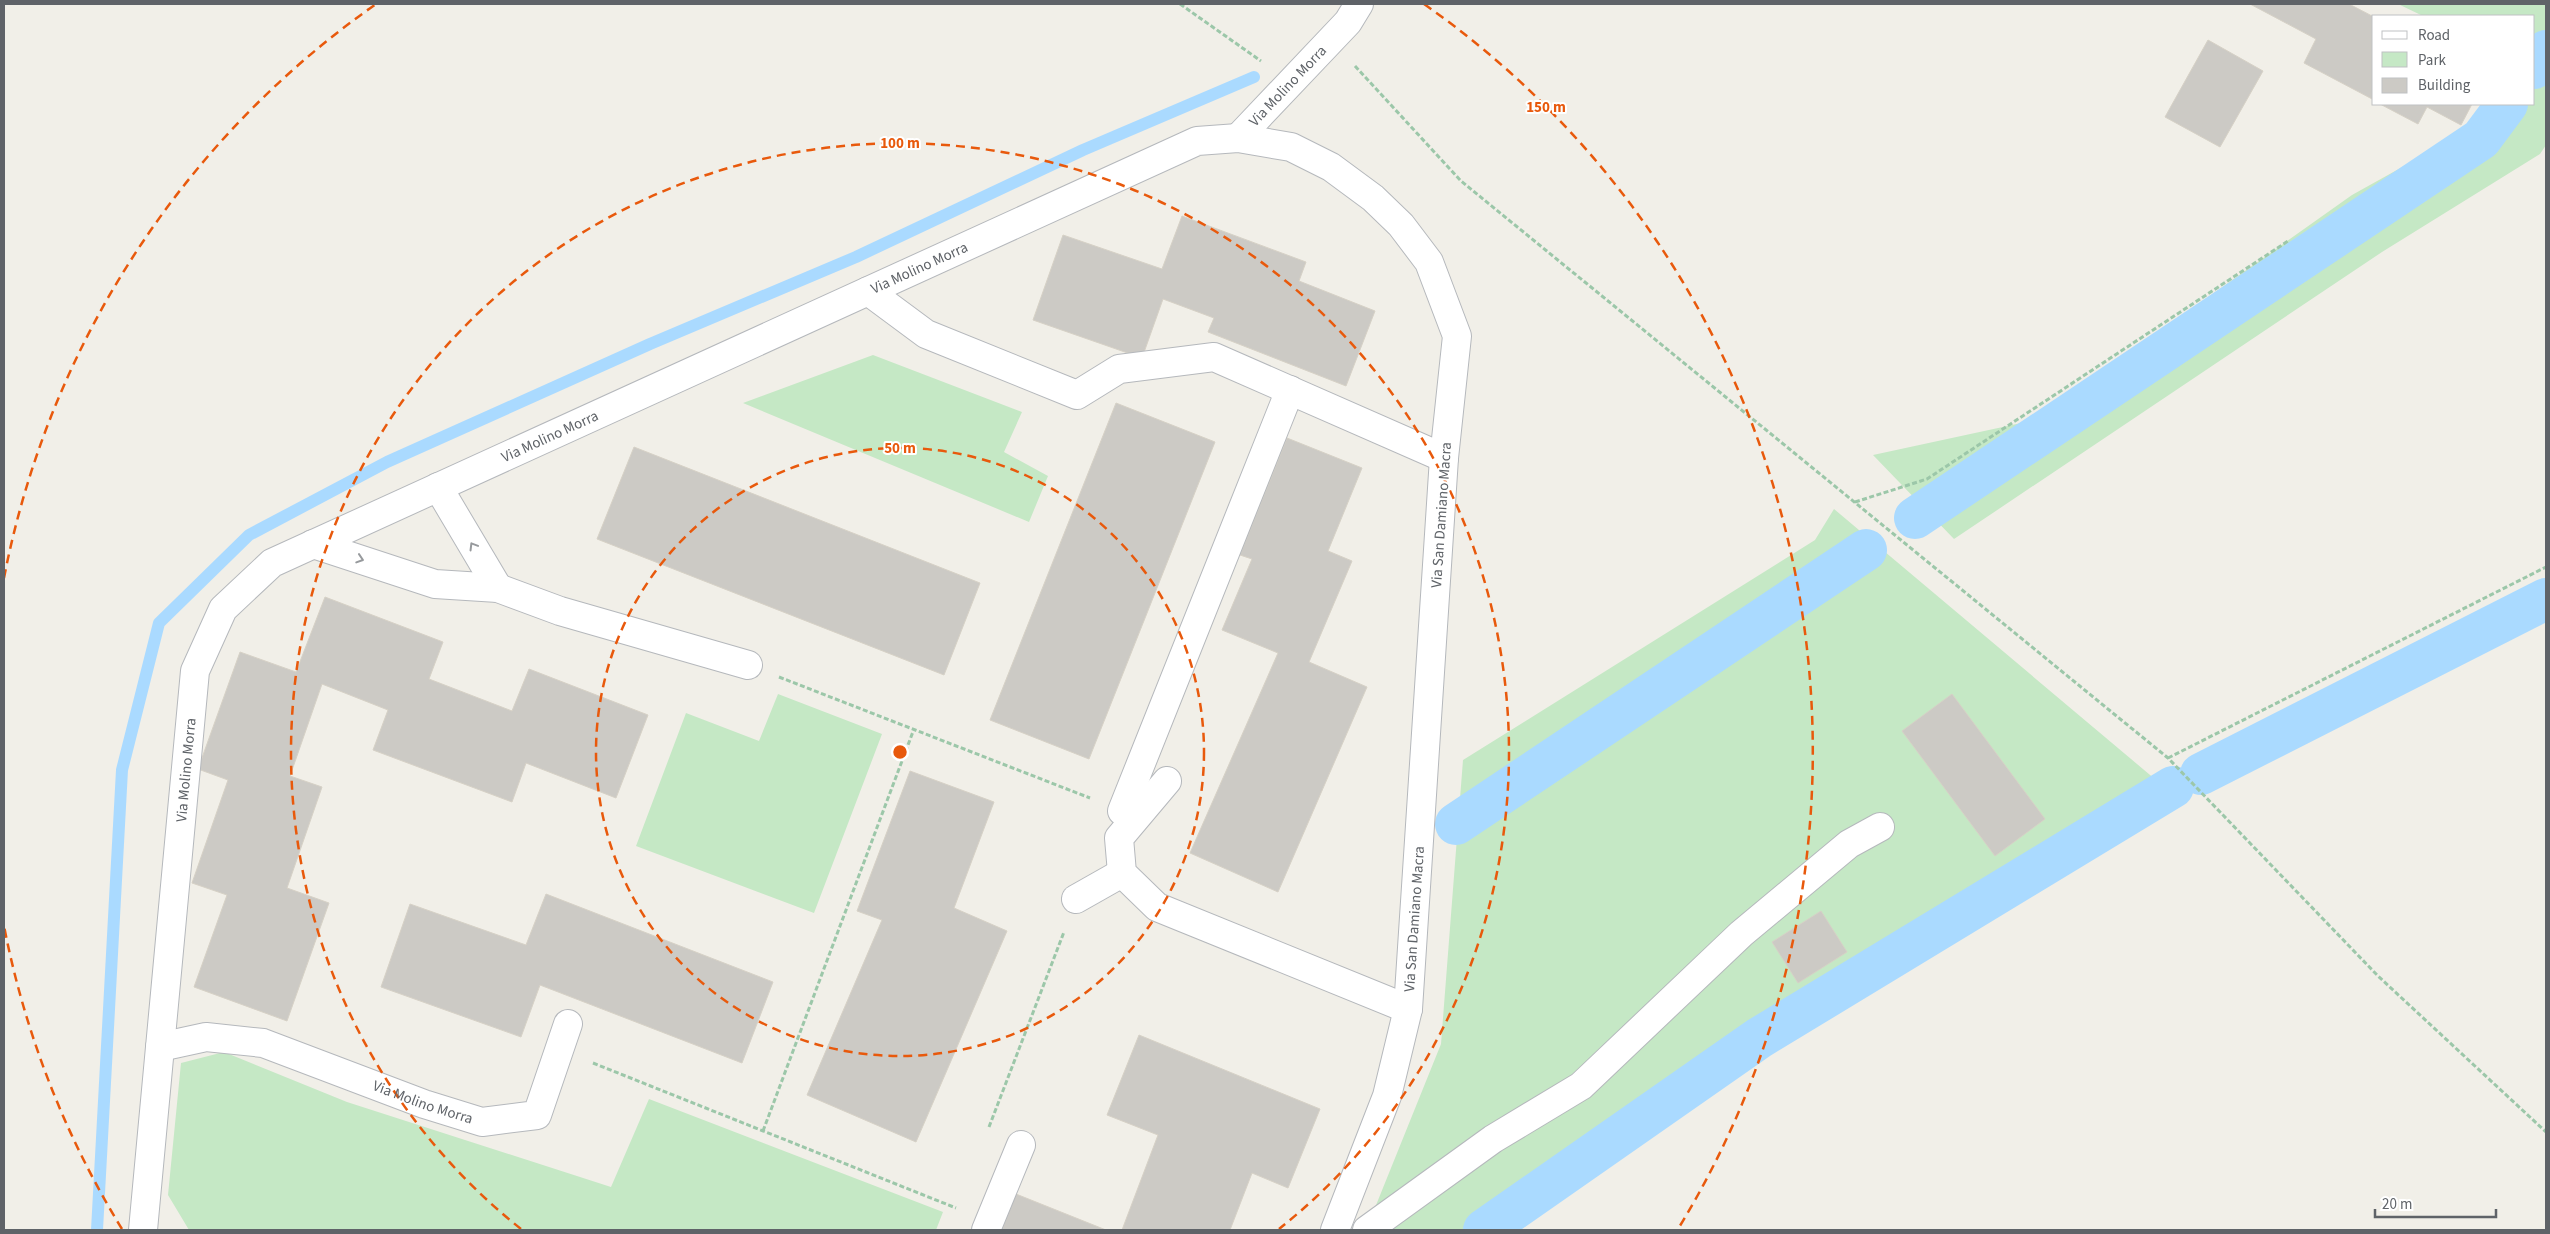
<svg xmlns="http://www.w3.org/2000/svg" width="2550" height="1234" font-family="'Source Sans 3',sans-serif">
<rect width="100%" height="100%" fill="#f1efe8"/>
<!-- green -->
<path fill="#c5e8c5" d="M2398 4H2546V145L2540 154 2382 252 1954 539 1873 455 2035 420 2352 195 2476 126 2489 104H2534V16H2423Z
M873 355 1022 412 1004 452 1048 476 1029 522 743 403Z
M1834 509 2156 780 1857 968 1462 1230H1366L1441 1044 1463 760 1815 540Z
M778 694 882 734 814 913 636 846 686 713 759 741Z
M224 1052 347 1102 611 1187 649 1099 943 1212 936 1230H189L168 1195 181 1063Z"/>
<g fill="none" stroke-linecap="round" stroke-linejoin="round">
<!-- stream -->
<path stroke="#aadaff" stroke-width="12" d="M97 1230 122 770 159 623 249 535 387 462 650 344 856 257 1083 150 1254 77"/>
<!-- canal -->
<path stroke="#aadaff" stroke-width="42" d="M2534 68 2546 51
M1915 518 2481 139 2507 104
M2201 774 2546 599
M1456 824 1866 550
M1484 1230 1759 1038 2173 787"/>
</g>
<!-- building -->
<path fill="#cccac5" stroke="#d6d1c6" d="M2250 4H2349L2374 17V100L2304 63 2316 39Z
M2208 40 2263 71 2220 147 2165 117Z
M2380 104H2472L2461 125 2427 107 2418 124Z
M1182 216 1306 262 1299 281 1375 311 1346 386 1208 332 1214 318 1163 299 1142 358 1033 320 1063 235 1162 269Z
M1116 403 1215 442 1089 759 990 720Z
M1287 438 1362 468 1328 551 1352 561 1309 662 1367 687 1278 892 1190 853 1278 653 1222 630 1252 559 1240 555Z
M634 447 980 583 944 675 597 539Z
M325 597 443 642 429 679 512 711 529 669 648 715 616 798 526 763 512 802 373 750 388 710 322 684 290 776 322 787 287 888 329 903 287 1021 194 987 227 895 192 883 228 780 198 769 240 652 296 672Z
M1952 694 2045 819 1995 856 1902 731Z
M910 771 994 802 954 908 1007 931 916 1142 807 1095 882 920 857 911Z
M546 894 773 982 742 1063 540 985 521 1037 381 987 410 904 526 945Z
M1821 911 1847 952 1798 983 1772 942Z
M1139 1035 1320 1109 1288 1188 1252 1173 1230 1230H1122L1158 1135 1107 1115Z
M1016 1194 1106 1230H1002Z"/>
<g fill="none" stroke-linecap="round" stroke-linejoin="round">
<defs>
<g id="minor">
<path id="s1" d="M1238 138 1348 22 1359 4"/>
<path d="M868 291 926 334 1077 395 1119 369 1214 357 1444 458"/>
<path d="M438 487 498 588"/>
<path d="M313 544 435 584 498 588 560 611 748 665"/>
<path d="M1167 781 1119 838 1122 873 1157 907 1408 1009"/>
<path d="M1122 811 1290 390"/>
<path d="M1076 899 1122 873"/>
<path id="s2" d="M160 1047 206 1037 263 1043 424 1104 482 1122 537 1115 568 1024"/>
<path id="s3" d="M143 1230 195 671 223 609 272 563 1197 141 1238 138 1291 147 1331 167 1373 198 1401 225 1429 262 1457 336 1444 458 1408 1009 1387 1096 1335 1230"/>
<path d="M986 1230 1021 1145"/>
<path d="M1367 1230 1493 1139 1581 1086 1741 934 1849 844 1880 827"/>
</g>
</defs>
<!-- minor casing -->
<use href="#minor" stroke="#b5b8bc" stroke-width="30"/>
<!-- path -->
<path stroke="#9cc7a9" stroke-width="3" stroke-dasharray="5 2.5" stroke-linecap="butt" d="M1180 4 1261 61
M1355 66 1461 181 2168 758 2378 976 2546 1132
M1855 502 1927 479 2288 241
M779 677 1090 798
M2168 758 2546 567
M593 1063 956 1208
M989 1127 1064 932
M763 1131 914 729"/>
<!-- minor -->
<use href="#minor" stroke="#fff" stroke-width="28"/>
</g>
<!-- one-way arrows -->
<defs><path id="oneway-chevron" d="M-2-3.5L2.5 0L-2 3.5" fill="none" stroke-width="1.6" stroke-linecap="round" stroke-linejoin="round" transform="scale(1.25)"/></defs>
<g stroke="#979a9d">
<use href="#oneway-chevron" transform="translate(473 546) rotate(-121)"/>
<use href="#oneway-chevron" transform="translate(360 559) rotate(18)"/>
</g>
<!-- distance rings -->
<g fill="none" stroke="#e8590c" stroke-width="2.5" stroke-dasharray="9 6">
<circle cx="900" cy="752" r="304"/>
<path d="M521 1229A609 609 0 1 1 1279 1229"/>
<path d="M122 1229A913 913 0 0 1 4 926M4 578A913 913 0 0 1 376 4M1424 4A913 913 0 0 1 1678 1229"/>
</g>
<g text-anchor="middle" stroke-width="4" stroke-linejoin="round" paint-order="stroke">
<!-- street labels -->
<g font-size="15" fill="#5f6368" stroke="#fff">
<text dy="5" stroke="none"><textPath href="#s1" startOffset="72">Via Molino Morra</textPath></text>
<text dy="5" stroke="none"><textPath href="#s3" startOffset="1408">Via Molino Morra</textPath></text>
<text dy="5" stroke="none"><textPath href="#s3" startOffset="1002">Via Molino Morra</textPath></text>
<text transform="translate(1441 515) rotate(-86)" y="5">Via San Damiano Macra</text>
<text dy="5" stroke="none"><textPath href="#s3" startOffset="462">Via Molino Morra</textPath></text>
<text transform="translate(1414 919) rotate(-86)" y="5">Via San Damiano Macra</text>
<text dy="5" stroke="none"><textPath href="#s2" startOffset="275">Via Molino Morra</textPath></text>
</g>
</g>
<circle cx="900" cy="752" r="8" fill="#e8590c" stroke="#fff" stroke-width="2.5"/>
<g font-size="15" text-anchor="middle" font-weight="bold" fill="#e8590c" stroke="#fff" stroke-width="4" stroke-linejoin="round" paint-order="stroke">
<text x="1546" y="112">150 m</text>
<text x="900" y="148">100 m</text>
<text x="900" y="453">50 m</text>
</g>
<!-- border -->
<rect width="2550" height="1234" fill="none" stroke="#5f6368" stroke-width="10"/>
<!-- legend -->
<rect x="2372" y="15" width="162" height="90" fill="#ffffff" stroke="#bfc1c3"/>
<rect x="2382" y="31" width="25" height="8" fill="#ffffff" stroke="#bfc1c3"/>
<text x="2418" y="40" font-size="15" fill="#5f6368">Road</text>
<rect x="2382" y="52" width="25" height="15" fill="#c5e8c5" stroke="#bfc1c3"/>
<text x="2418" y="65" font-size="15" fill="#5f6368">Park</text>
<rect x="2382" y="78" width="25" height="15" fill="#cccac5" stroke="#bfc1c3"/>
<text x="2418" y="90" font-size="15" fill="#5f6368">Building</text>
<!-- scale -->
<path d="M2375 1209v8h121v-8" fill="none" stroke="#5f6368" stroke-width="2.5"/>
<text x="2382" y="1209" font-size="15" fill="#5f6368" stroke="#ffffff" stroke-width="4" paint-order="stroke">20 m</text>
</svg>
